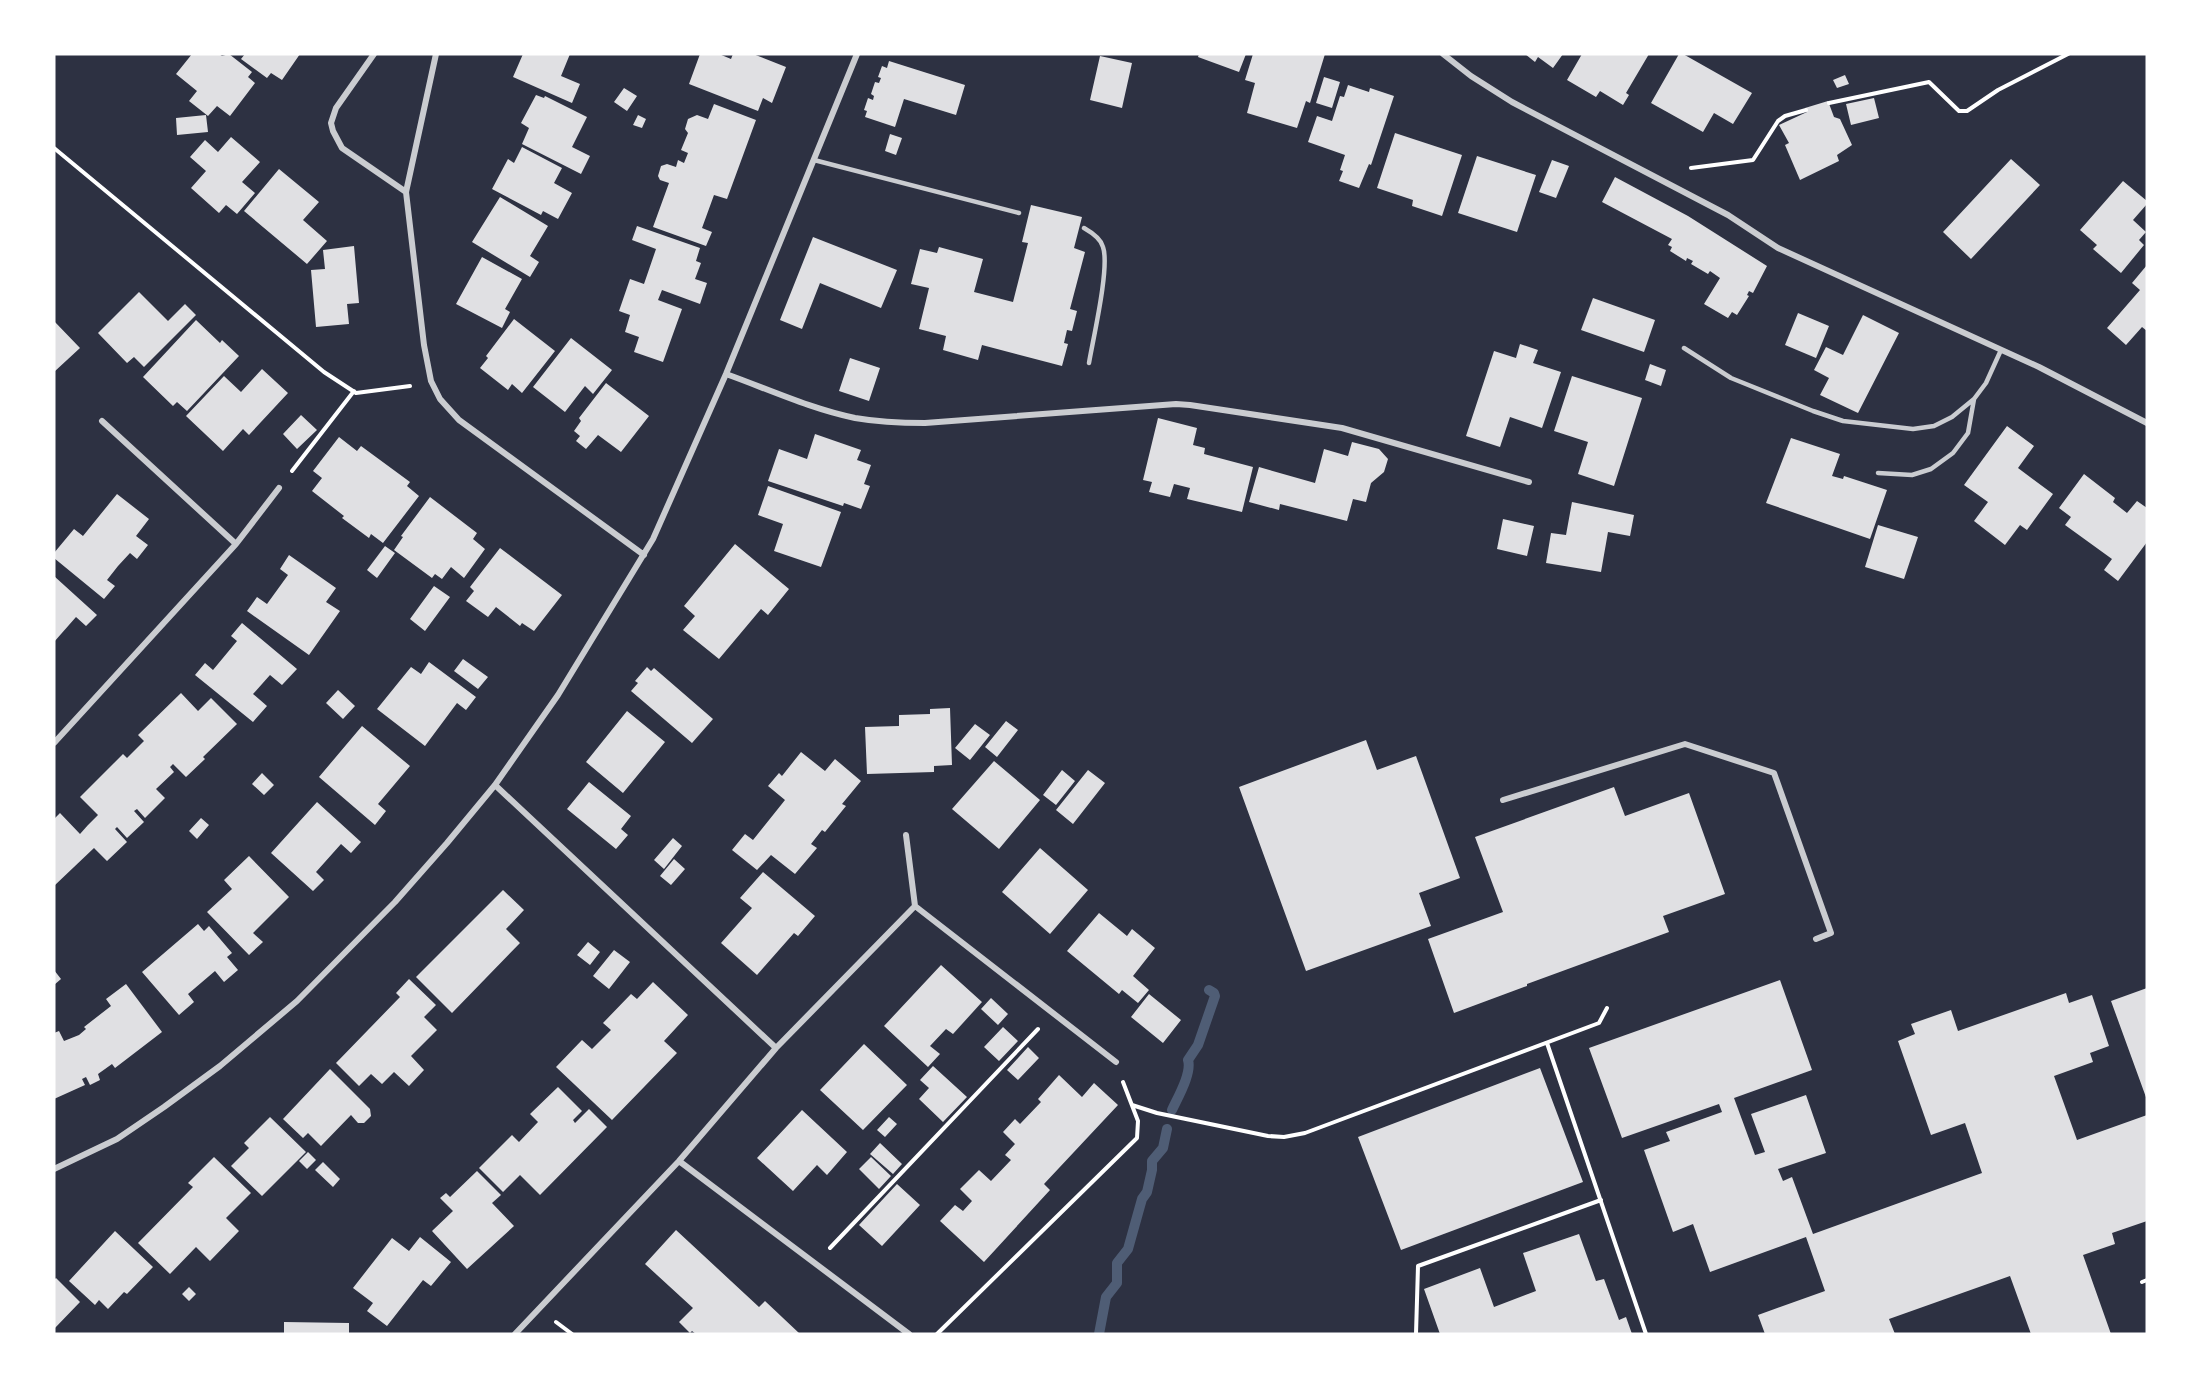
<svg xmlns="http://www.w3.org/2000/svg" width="2201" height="1388" font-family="'PT Sans Narrow',sans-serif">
<rect width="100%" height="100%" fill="#2d3142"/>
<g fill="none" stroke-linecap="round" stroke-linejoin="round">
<!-- stream -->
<path stroke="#4f5d75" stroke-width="10" d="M1172 1110C1178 1097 1192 1073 1188 1060L1198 1045 1215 996 1214 993 1209 990
M1099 1334 1106 1297 1117 1283V1263L1128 1249 1142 1199 1147 1192 1152 1170V1161L1163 1148 1167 1129"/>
</g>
<!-- building -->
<path fill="#e0e0e3" d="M192 54H219L222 56 229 54 252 72 248 77 255 83 230 116 217 106 208 116 189 101 197 91 176 74Z
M245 54H300L282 80 271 73 267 78 241 59Z
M523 54H570L561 76 580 84 572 103 513 77Z
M700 54H719L731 59 733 54H753L786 67 772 103 763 98 758 111 689 84Z
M1199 54H1246L1239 72 1198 57Z
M1253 54H1325L1310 103 1306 101 1297 128 1247 113 1255 83 1245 80Z
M1525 54H1563L1553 68 1538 57 1535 62Z
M1582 54H1649L1626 93 1629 95 1623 105 1600 91 1596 97 1567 80Z
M1679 54H1683L1752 93 1733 124 1714 113 1703 132 1651 103Z
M1100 56 1132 63 1122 108 1090 100Z
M889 61 965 85 956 115 904 99 895 127 865 117 867 111 864 110 868 98 873 100 874 96 871 94 875 82 879 83 881 78 878 77 882 66 887 68Z
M1845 75 1849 84 1837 88 1833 80Z
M1324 77 1340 82 1332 108 1316 103Z
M1348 85 1369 92 1370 88 1394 96 1371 165 1369 164 1359 188 1339 181 1343 171 1340 170 1345 155 1308 142 1317 116 1332 121 1340 96 1344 97Z
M624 88 637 96 627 111 614 102Z
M536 95 544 98 545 96 587 117 572 147 590 156 581 174 522 144 529 128 521 123Z
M1874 98 1879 118 1851 125 1846 104Z
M1828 101 1834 117 1840 119 1852 145 1837 155 1839 161 1800 180 1785 145 1789 143 1779 125 1807 112 1805 108Z
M714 104 756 120 727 199 714 195 702 228 712 232 706 246 653 227 669 183 660 180 658 176 661 166 667 164 676 167 678 160 684 163 688 153 681 150 688 133 685 129 688 119 697 115 708 119Z
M206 115 208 132 177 135 176 118Z
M638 115 646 119 642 128 633 125Z
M1395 133 1462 155 1442 216 1412 206 1413 200 1377 188Z
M890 134 902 138 896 155 885 151Z
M231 137 260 162 242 182 255 193 237 214 226 205 219 213 191 188 206 171 190 157 205 140 218 152Z
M522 147 562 168 554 183 572 193 558 219 543 211 541 215 492 189 508 159 514 163Z
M1477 156 1536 175 1517 232 1458 213Z
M2011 159 2040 185 1971 259 1943 232Z
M1552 160 1569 166 1556 198 1539 192Z
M279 169 319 202 303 220 327 241 307 264 244 211Z
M1615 177 1688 216 1767 266 1753 293 1749 291 1747 295 1749 296 1737 315 1732 312 1728 318 1704 304 1720 278 1710 271 1708 274 1691 264 1693 261 1687 258 1686 261 1670 251 1672 247 1668 245 1672 239 1602 202Z
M2123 181 2147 201V204L2133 220 2146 232 2139 240 2144 245 2121 273 2093 249 2097 245 2080 230Z
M500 197 548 226 530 256 539 262 530 277 472 242Z
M1031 205 1082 217 1074 248 1085 252 1070 309 1077 311 1072 331 1067 330 1064 343 1068 344 1062 366 982 345 978 360 943 350 946 336 919 329 929 288 911 284 920 249 937 253 939 247 983 259 974 292 1013 302 1028 243 1022 242Z
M637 226 700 248 696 261 701 263 695 279 707 283 700 304 662 290 658 300 682 309 663 362 634 352 639 337 625 332 630 315 619 311 630 279 644 284 656 249 632 240Z
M813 237 897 270 881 308 820 283 802 329 780 320Z
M354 246 359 303 347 304 349 324 316 327 311 270 325 269 323 250Z
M482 257 522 279 505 309 510 312 502 328 456 304Z
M2147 265V331L2142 327 2126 345 2107 328 2140 290 2132 283Z
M139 292 168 321 185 304 196 315 144 367 134 357 127 363 98 333Z
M1593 298 1655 320 1644 352 1581 330Z
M1798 313 1829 326 1816 358 1785 345Z
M1863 315 1899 333 1858 413 1820 395 1829 378 1814 370 1826 347 1843 355Z
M514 319 555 351 522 393 512 384 508 390 480 368 488 358 486 356Z
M196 320 220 343 222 340 239 356 187 411 177 402 173 406 143 377Z
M54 321 80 348 54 372Z
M571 338 612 370 593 394 585 386 565 412 533 387Z
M1520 344 1538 350 1533 363 1561 372 1542 428 1510 417 1500 447 1466 436 1494 351 1516 358Z
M850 358 880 368 869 401 839 391Z
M1650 364 1666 370 1661 386 1645 380Z
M262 369 288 393 249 435 243 429 223 451 186 416 224 376 241 392Z
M1572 376 1642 398 1614 486 1578 474 1588 442 1554 431Z
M606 383 649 416 621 452 598 435 586 449 576 441 580 436 574 431 581 421 579 418Z
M301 415 317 430 297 449 283 434Z
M1158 418 1197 428 1193 445 1205 448 1204 454 1253 467 1242 512 1187 499 1190 488 1174 484 1170 497 1149 492 1152 482 1143 480Z
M2007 426 2034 446 2018 468 2053 494 2027 530 2020 525 2005 545 1974 521 1988 502 1964 485Z
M815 434 861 450 857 460 871 465 864 484 870 486 861 509 844 503 843 506 768 481 779 449 807 459Z
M339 437 357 451 361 446 410 482 407 486 419 496 383 543 371 534 369 538 342 518 344 516 312 491 322 478 313 471Z
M1791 438 1840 454 1832 476 1843 479 1844 476 1887 490 1870 539 1766 503Z
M1352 442 1379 449 1388 459 1384 472 1371 483 1366 502 1353 499 1347 521 1280 504 1279 510 1249 502 1259 467 1315 483 1324 449 1348 456Z
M2084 474 2115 498 2113 502 2127 513 2137 501 2147 508V542L2118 581 2104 570 2112 559 2065 525 2071 517 2059 508Z
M768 486 841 512 821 567 774 551 783 524 758 515Z
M117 494 149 519 136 536 148 545 137 559 130 553 118 566 107 580 115 586 104 599 54 558V553L74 529 83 536Z
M430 497 477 533 473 539 485 549 464 578 451 567 442 579 435 574 432 578 394 550 403 537 401 536Z
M1572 502 1634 515 1630 536 1608 532 1601 572 1546 563 1551 533 1566 535Z
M1503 519 1534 526 1527 556 1497 549Z
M1878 525 1918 537 1904 579 1865 567Z
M735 544 789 589 768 615 761 609 719 659 683 630 695 616 684 606Z
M385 546 395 553 377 578 367 570Z
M500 548 562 595 534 631 522 623 520 626 496 607 488 617 466 601 474 591 470 587Z
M289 555 336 588 326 602 340 611 309 655 247 611 257 597 267 604 288 575 280 569Z
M54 576 97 615 86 626 76 617 54 642Z
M434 586 450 597 425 631 410 619Z
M242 623 297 669 282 685 270 675 253 694 267 706 253 722 195 675 205 663 213 670 237 641 231 636Z
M463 659 488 677 478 689 454 671Z
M429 662 476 697 466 710 457 703 425 746 377 709 411 667 421 674Z
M647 667 651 671 654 668 713 719 692 743 631 691 638 683 635 681Z
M338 690 355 706 343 719 326 703Z
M181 693 198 711 211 698 237 724 203 757 205 759 186 777 173 764 170 767 174 772 156 789 165 798 145 818 137 809 134 811 144 822 127 838 117 827 115 829 127 842 107 861 94 848 54 886V819L60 813 80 834 88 825 98 815 80 797 123 754 127 758 144 741 138 735Z
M950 708 952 765 934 766V772L867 774 865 727 899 726V715L930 714V709Z
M627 711 665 742 623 793 586 762Z
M1006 721 1018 730 997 757 985 747Z
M975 724 990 735 970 760 955 748Z
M362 726 410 766 378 804 386 811 375 825 319 777Z
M1366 740 1377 770 1416 756 1460 878 1419 893 1431 926 1306 971 1239 787Z
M801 752 825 771 835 759 861 781 842 804 846 806 825 832 822 830 811 844 817 848 795 874 771 855 757 870 732 850 745 834 753 840 785 800 768 786 779 773 782 776Z
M994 761 1040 800 999 849 952 809Z
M1062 770 1075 781 1056 805 1043 795Z
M1088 770 1105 783 1073 824 1056 810Z
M262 773 274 785 264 795 252 784Z
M589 782 631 816 621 829 628 835 616 849 567 809Z
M1614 787 1625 816 1689 793 1725 894 1663 916 1669 932 1527 984V986L1454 1013 1428 939 1503 912 1475 837Z
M317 802 361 842 351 853 341 844 316 872 324 880 313 891 271 853Z
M201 818 209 825 197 839 189 831Z
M673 838 682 846 664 869 654 860Z
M1040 848 1088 890 1050 934 1002 892Z
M249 856 289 897 253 933 263 942 249 955 207 912 232 889 224 880Z
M674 859 685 869 671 885 660 876Z
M763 872 815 916 798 936 794 933 757 975 721 943 752 908 740 898Z
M503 890 524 910 506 929 520 943 452 1013 416 977Z
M1099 913 1127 936 1132 929 1155 948 1133 976 1149 990 1138 1003 1122 990 1119 994 1067 951Z
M198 924 204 931 209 926 232 953 227 957 238 970 224 982 215 971 188 994 194 1002 179 1015 142 972Z
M588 942 600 952 590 965 577 955Z
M614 950 630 962 609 989 593 976Z
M941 965 982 1002 953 1034 946 1029 930 1046 940 1054 928 1067 884 1026Z
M54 970 61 979 54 985Z
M409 979 436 1005 424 1017 437 1030 411 1056 424 1070 409 1086 394 1072 382 1084 371 1074 359 1086 336 1063 400 997 396 993Z
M1780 980 1812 1070 1734 1098 1755 1155 1765 1152 1751 1114 1806 1095 1826 1153 1778 1169 1783 1181 1792 1177 1813 1234 1982 1173 1965 1123 1931 1135 1898 1041 1915 1034 1911 1024 1951 1010 1958 1031 2066 993 2069 1003 2092 995 2109 1046 2090 1053 2093 1062 2054 1076 2077 1140 2147 1115V1221L2112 1233 2115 1244 2083 1255 2111 1334H2031L2010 1276 1889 1319 1895 1334H1765L1758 1315 1825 1291 1806 1237 1710 1272 1693 1224 1673 1232 1644 1150 1670 1141 1666 1132 1722 1112 1719 1104 1622 1138 1589 1048Z
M653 982 688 1015 664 1041 677 1053 612 1120 556 1067 582 1040 592 1049 611 1030 603 1023 631 994 637 999Z
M126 984 162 1032 115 1068 112 1064 98 1074 100 1080 90 1085 86 1077 82 1079 85 1085 54 1099V1033L59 1031 64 1041 79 1035 86 1029 84 1027 111 1006 106 999Z
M2147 988V1100L2111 1001Z
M1149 994 1181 1020 1163 1043 1131 1017Z
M991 998 1008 1014 998 1025 981 1009Z
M1003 1027 1018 1041 999 1061 984 1047Z
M864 1044 907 1085 863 1130 820 1090Z
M1028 1047 1039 1058 1018 1080 1007 1070Z
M933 1066 967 1097 943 1122 919 1099 929 1088 920 1080Z
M1540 1068 1583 1182 1401 1250 1358 1137Z
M330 1069 370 1109 371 1116 364 1123H358L351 1115 321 1146 308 1133 303 1138 283 1119Z
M1059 1075 1082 1097 1094 1083 1118 1105 1044 1184 1050 1190 984 1262 940 1221 955 1205 963 1211 972 1201 960 1189 979 1170 991 1181 1011 1160 1005 1155 1015 1144 1003 1132 1015 1119 1020 1124 1041 1102 1038 1099Z
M558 1087 582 1111 573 1120 575 1123 589 1109 607 1127 540 1195 520 1175 503 1192 479 1168 512 1135 519 1142 538 1122 530 1114Z
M802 1110 847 1152 827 1175 817 1165 793 1191 757 1158Z
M270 1117 306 1152 262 1196 231 1166 249 1148 244 1143Z
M889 1117 897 1124 885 1137 877 1130Z
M880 1143 902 1164 893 1174 870 1154Z
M308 1152 316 1160 307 1169 299 1161Z
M214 1157 251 1193 226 1218 239 1231 210 1261 196 1247 170 1274 138 1243 193 1187 188 1183Z
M871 1157 891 1176 879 1189 859 1169Z
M323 1162 340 1179 333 1187 315 1170Z
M477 1171 501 1195 492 1203 514 1226 467 1269 432 1231 453 1211 440 1198 446 1193 450 1197Z
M897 1184 920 1205 882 1246 859 1225Z
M676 1230 759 1307 765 1301 800 1334H696L692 1331 690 1333 679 1322 693 1308 645 1264Z
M115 1231 153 1267 127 1294 124 1292 108 1309 99 1300 95 1305 69 1281Z
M1579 1234 1596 1281 1604 1279 1619 1320 1626 1317 1632 1334H1440L1424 1289 1480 1268 1494 1307 1536 1291 1523 1253Z
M420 1237 451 1262 431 1286 423 1280 387 1326 367 1311 373 1303 353 1288 392 1238 409 1251Z
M56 1278 80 1302 54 1329V1280Z
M189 1287 196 1294 189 1301 182 1294Z
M284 1322 349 1323V1334H284Z"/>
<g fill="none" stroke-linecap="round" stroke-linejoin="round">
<!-- path -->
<path stroke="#fff" stroke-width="4" d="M1829 103 1929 82 1959 111H1967L1998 90 2068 54
M54 148 324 372 356 393 410 386
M1691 168 1753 160 1778 121 1785 116 1806 110
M292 471 354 391
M1547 1043 1646 1334
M1132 1105 1157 1113 1268 1136 1284 1137 1305 1133 1599 1023 1607 1008
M830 1248 1038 1029
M2142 1282 2147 1280
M556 1322 572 1334
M937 1334 1137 1138 1138 1121 1123 1082
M1416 1334 1418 1266 1601 1200"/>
<!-- service -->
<path stroke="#caccd0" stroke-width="4.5" d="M814 160 1019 213
M1084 228C1091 232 1101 238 1103 247 1110 267 1093 339 1089 363
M1684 348 1731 378 1813 411 1843 421 1913 429 1934 426 1952 417 1974 399 1986 383 2001 350
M1878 473 1912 475 1931 469 1953 453 1968 433 1974 399"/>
<!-- minor -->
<path stroke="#caccd0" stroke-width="6" d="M374 54 336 108 331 123 333 131 342 148 406 192
M436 54 406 192 424 345 431 381 440 399 459 420 644 555
M1443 54 1471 76 1512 102 1728 215 1778 248 2039 367 2147 423
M726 374C768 389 811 409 855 418 878 422 902 423 925 423L1176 404 1190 405 1342 428 1529 482
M102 421 236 544
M54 743 236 544 279 488
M495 785 776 1048
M1503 800 1685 744 1774 773 1831 933 1816 939
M906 835 915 906
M679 1161 909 1334
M54 1169 117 1139 164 1107 220 1066 297 1001 395 902 447 843 495 785 558 695 653 539 726 374 857 54
M515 1334 679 1161 776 1048 915 906 1116 1062"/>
</g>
<!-- border -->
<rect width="2201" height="1388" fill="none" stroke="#ffffff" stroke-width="111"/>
</svg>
